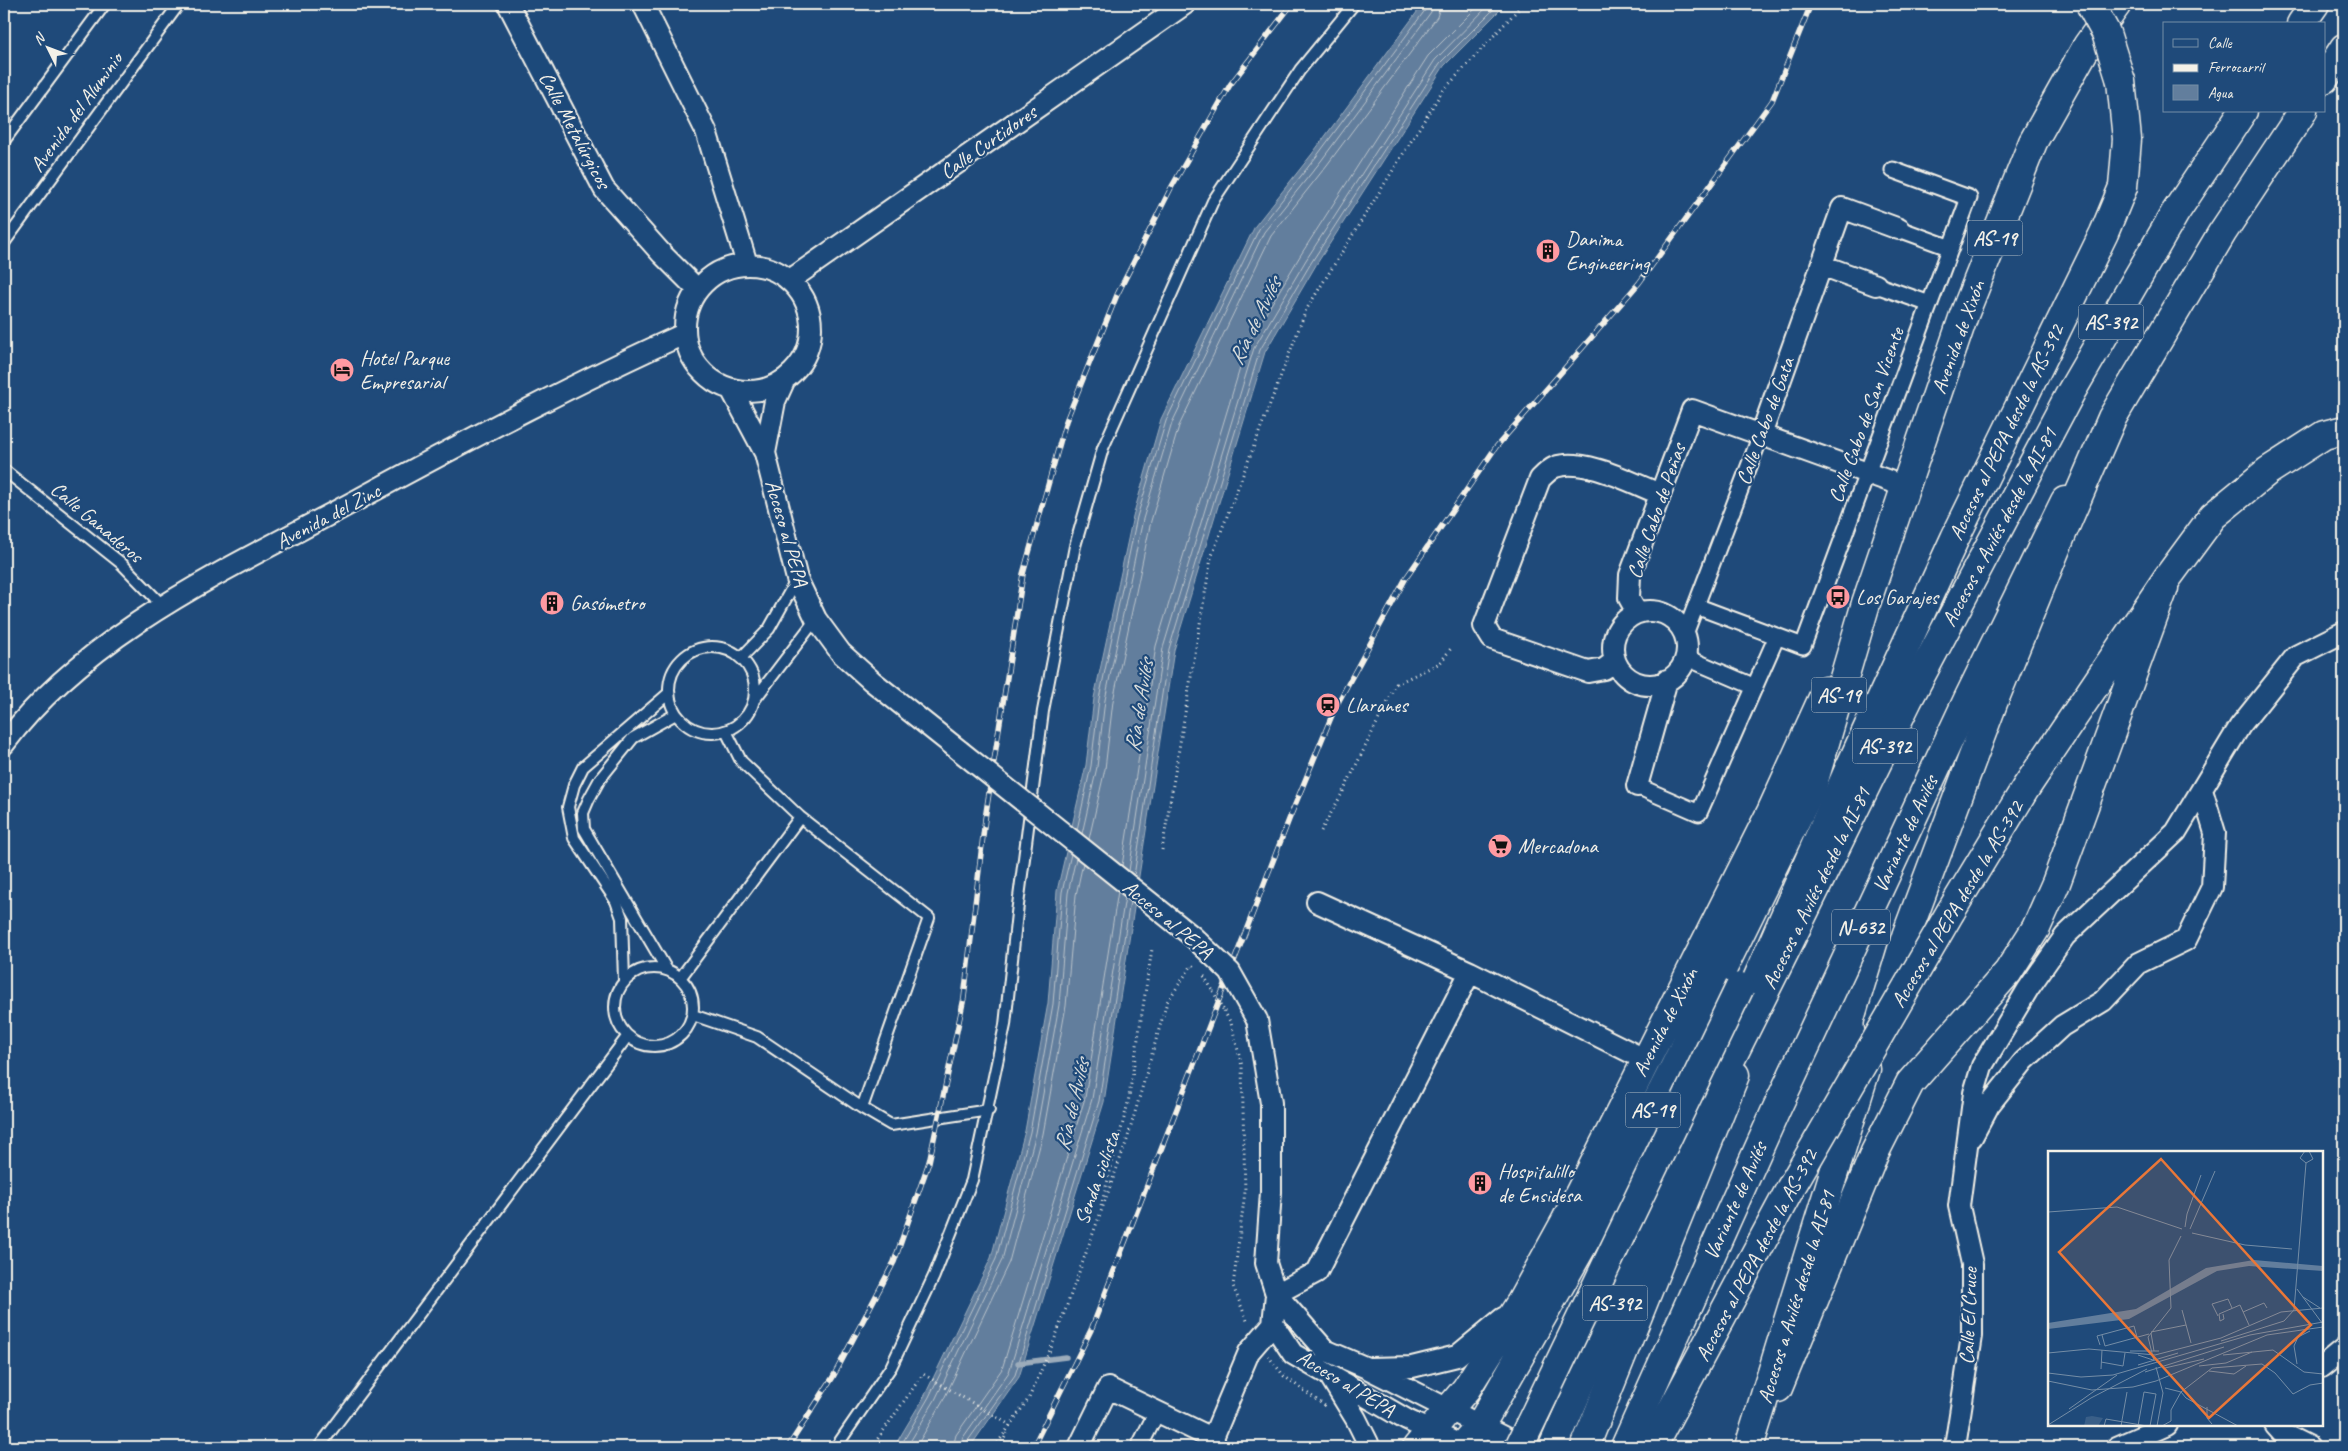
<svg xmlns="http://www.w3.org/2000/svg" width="2348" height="1451" font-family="Caveat,sans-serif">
<rect width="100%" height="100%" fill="#1f4a7a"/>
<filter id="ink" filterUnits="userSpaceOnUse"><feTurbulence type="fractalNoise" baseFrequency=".02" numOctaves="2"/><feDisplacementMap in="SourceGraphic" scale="10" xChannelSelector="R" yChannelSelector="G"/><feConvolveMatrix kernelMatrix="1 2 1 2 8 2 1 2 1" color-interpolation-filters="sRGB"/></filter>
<g filter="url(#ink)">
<!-- water -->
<path fill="#627e9d" stroke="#9cacbb" d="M1423 4H1506L1444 66 1316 265 1265 352 1174 650 1104 1102 1019 1377 970 1447H894L925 1395 991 1258 1025 1131 1048 1003 1057 891 1086 765 1094 698 1133 516 1161 419 1255 226 1312 154Z"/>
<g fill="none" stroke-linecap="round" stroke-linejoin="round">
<!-- shore -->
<path stroke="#bac3ca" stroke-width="1" d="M1077 830 1091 766 1099 699 1137 517 1166 421 1259 229 1316 157 1426 9 1427 4
M1082 834 1097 767 1105 700 1143 519 1172 423 1264 232 1321 161 1431 12 1433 4
M1089 839 1105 769 1113 701 1151 521 1179 426 1271 236 1327 165 1437 17 1441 4
M1122 866 1156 646 1247 345 1300 256 1428 56 1480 4
M1129 871 1163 648 1254 348 1306 260 1435 60 1490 4
M1134 876 1169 649 1260 350 1311 263 1440 63 1499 4
M900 1447 929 1397 996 1259 1030 1132 1053 1004 1062 892 1071 854
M907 1447 935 1400 1002 1260 1036 1133 1059 1005 1068 893 1076 858
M916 1447 942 1403 1009 1262 1043 1134 1066 1006 1076 895 1083 863
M953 1447 956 1435 1002 1369 1085 1098 1118 891
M960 1447 962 1439 1009 1372 1092 1099 1125 897
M966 1447 967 1442 1015 1375 1099 1101 1130 901"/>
<!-- stream -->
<path stroke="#9cacbb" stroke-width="5.5" d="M1018 1363 1066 1357"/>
<defs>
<path id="service" d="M4 141 105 4
M4 243 179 4
M4 470 121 563 163 606
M669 690a43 43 0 1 1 86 0a43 43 0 1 1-86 0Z
M741 658 769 629 797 579
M755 699 816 619
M726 731 741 761 800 817 929 918 862 1108
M615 1007a39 39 0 1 1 78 0a39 39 0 1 1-78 0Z
M667 970 584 829 583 813 589 799 600 779 633 738 676 714
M681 977 800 817
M624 980 622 918 616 901 574 838 568 807 574 785 583 767 669 693
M693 1015 757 1037 862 1108 891 1125 989 1110
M319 1447 627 1037
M836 1447 891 1367 934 1276 972 1180 1005 1025 1017 913 1043 711 1075 546 1103 448 1213 201 1300 70 1354 4"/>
<path id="pedestrian" d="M1899 229 1951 248
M1876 285 1930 304
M1696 606 1803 646 1969 198 1893 170
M1685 634 1761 435
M1685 657 1755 687
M1637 786 1699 813 1777 636
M1139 1447 1157 1412"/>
<path id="minor" d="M508 4 604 189 662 254 697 289
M643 4 706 131 747 264
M685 328a63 63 0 1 1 126 0a63 63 0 1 1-126 0Z
M1821 265 1876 285
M790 280 1185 4
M731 389 765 453 797 579 816 619 841 653 872 681 960 751
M1761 435 1842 208 1899 229
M765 453 775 401 785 379
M1613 648a37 37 0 1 1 74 0a37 37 0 1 1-74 0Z
M1637 612 1629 598 1630 575 1692 410 1906 487
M1615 661 1604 669 1588 672 1492 639 1484 626 1540 479C1544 475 1550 469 1555 467 1584 457 1632 483 1660 494
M4 744C89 630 233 567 355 501 463 443 572 384 684 334
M1637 786 1667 680
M1317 902 1470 972 1646 1060
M1257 1020 1271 1103V1192L1266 1263 1276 1294 1273 1324 1293 1354 1407 1420 1465 1447
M1972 1137 1989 1105 2024 1061 2062 1026 2103 1001 2139 963 2186 940 2212 887 2215 833 2202 790
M1276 1294 1317 1272 1470 972
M1276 1294 1325 1350 1367 1368 1523 1447
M2322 1367 2344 1349
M1369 1368 1412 1367 1457 1356 1503 1318
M1331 1378 1356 1419 1368 1443 1367 1447
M2275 1425 2283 1434 2309 1447
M1079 1447 1108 1388 1214 1439
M1209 1447 1249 1352 1273 1324
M1955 1447 1972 1336V1264L1959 1206 1974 1093 1982 1066 2028 989 2065 936 2176 832 2240 726 2296 656 2344 632
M2117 1447 2167 1425"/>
<path id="secondary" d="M1951 911 2025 789 2168 577 2213 516 2268 471 2324 435 2344 430
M1755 984 1849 769 1955 538 2104 233 2123 187 2127 139 2121 81
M1778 1388 1875 1152 1910 1083 2008 972 2036 928 2056 883 2164 588
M1652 1447 1790 1189"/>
<path id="primary" d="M1417 1447 1466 1389 1521 1302 1565 1222 1771 812 1826 691
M1461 1447 1480 1426 1593 1227 1673 1070 1812 787 1866 603 1964 315 2033 142 2087 46 2117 4"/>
<path id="trunk" d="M1585 1447 1735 1075
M1625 1447 1776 1110 1968 699 2065 501"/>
<path id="motorway" d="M2301 24 2315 4
M2324 79 2344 48
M1879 1025 1906 936 1993 703 2064 529 2112 418 2222 233 2303 111
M1553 1447 1668 1185 1784 953 1908 700 2071 392 2175 213 2243 111
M1749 1447 1866 1069"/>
</defs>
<!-- service casing -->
<use href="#service" stroke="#f4f1e8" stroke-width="14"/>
<!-- pedestrian casing -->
<use href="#pedestrian" stroke="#f4f1e8" stroke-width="19"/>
<!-- minor casing -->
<use href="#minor" stroke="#f4f1e8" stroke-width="24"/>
<!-- secondary casing -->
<use href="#secondary" stroke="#f4f1e8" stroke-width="31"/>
<!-- primary casing -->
<use href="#primary" stroke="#f4f1e8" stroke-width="31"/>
<!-- trunk casing -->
<use href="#trunk" stroke="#f4f1e8" stroke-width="31"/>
<!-- motorway casing -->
<use href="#motorway" stroke="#f4f1e8" stroke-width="31"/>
<!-- path -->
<path stroke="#f4f1e8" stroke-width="3" stroke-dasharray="1 4" stroke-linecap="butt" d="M1321 831 1345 788 1396 684 1440 663 1452 647
M1162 850 1211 558 1306 310 1441 93 1523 4
M1204 976 1213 991
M1224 1011 1231 1023 1242 1066 1245 1192 1233 1286 1248 1323
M1101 1206 1128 1103 1152 949
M1268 1356 1284 1376 1325 1406
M872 1447 923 1374 1010 1425 1009 1427
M995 1447 1029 1398 1054 1341 1127 1140 1167 1002 1192 965 1194 967
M1000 1447 1007 1433"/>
<!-- service -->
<use href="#service" stroke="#1f4a7a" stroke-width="10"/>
<!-- pedestrian -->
<use href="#pedestrian" stroke="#1f4a7a" stroke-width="15"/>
<!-- minor -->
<use href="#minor" stroke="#1f4a7a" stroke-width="20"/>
<!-- secondary -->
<use href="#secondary" stroke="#1f4a7a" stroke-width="28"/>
<!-- primary -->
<use href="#primary" stroke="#1f4a7a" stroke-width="28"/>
<!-- trunk -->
<use href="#trunk" stroke="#1f4a7a" stroke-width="28"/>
<!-- motorway -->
<use href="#motorway" stroke="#1f4a7a" stroke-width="28"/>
<defs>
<path id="rail" d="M788 1447 833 1377 894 1262 929 1162 964 998 985 819 1023 574 1066 421 1117 295 1171 188 1230 85 1292 4
M1033 1447 1091 1330 1290 817 1335 708 1406 578 1496 447 1639 283 1772 101 1811 4"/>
</defs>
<!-- rail casing -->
<use href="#rail" stroke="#f4f1e8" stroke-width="5.5"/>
<!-- rail -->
<use href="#rail" stroke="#1f4a7a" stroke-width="4" stroke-dasharray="11" stroke-linecap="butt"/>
<defs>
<path id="minor-bridge" d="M960 751 1192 936 1230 972 1257 1020"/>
<path id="secondary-bridge" d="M2090 4 2106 33 2121 81
M1790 1189 1951 911
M1519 1447 1740 987"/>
</defs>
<!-- minor-bridge casing -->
<use href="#minor-bridge" stroke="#f4f1e8" stroke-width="24" stroke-linecap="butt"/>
<!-- secondary-bridge casing -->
<use href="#secondary-bridge" stroke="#f4f1e8" stroke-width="31" stroke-linecap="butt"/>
<!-- path-bridge -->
<path stroke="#f4f1e8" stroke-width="3" stroke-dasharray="1 4" stroke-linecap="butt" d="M1213 991 1224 1011"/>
<!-- minor-bridge -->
<use href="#minor-bridge" stroke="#1f4a7a" stroke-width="20"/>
<!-- secondary-bridge -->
<use href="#secondary-bridge" stroke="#1f4a7a" stroke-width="28"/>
</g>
</g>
<!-- icons -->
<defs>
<symbol id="building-disc" viewBox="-11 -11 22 22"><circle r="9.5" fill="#ff9aa2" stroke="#1f4a7a"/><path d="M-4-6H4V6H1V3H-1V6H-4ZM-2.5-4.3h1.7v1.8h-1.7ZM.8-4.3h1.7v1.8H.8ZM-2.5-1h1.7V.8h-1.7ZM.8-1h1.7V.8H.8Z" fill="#111"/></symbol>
<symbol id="hotel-disc" viewBox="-11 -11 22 22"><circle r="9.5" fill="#ff9aa2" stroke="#1f4a7a"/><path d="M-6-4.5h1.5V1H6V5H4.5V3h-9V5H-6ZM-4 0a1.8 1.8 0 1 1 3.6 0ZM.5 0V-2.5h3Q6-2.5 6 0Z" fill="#111"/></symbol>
<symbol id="bus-disc" viewBox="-11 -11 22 22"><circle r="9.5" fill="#ff9aa2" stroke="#1f4a7a"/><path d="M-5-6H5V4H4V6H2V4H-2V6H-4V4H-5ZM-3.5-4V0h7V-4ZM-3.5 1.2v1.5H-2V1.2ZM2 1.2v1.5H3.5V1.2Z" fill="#111"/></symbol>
<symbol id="station-disc" viewBox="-11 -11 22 22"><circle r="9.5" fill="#ff9aa2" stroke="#1f4a7a"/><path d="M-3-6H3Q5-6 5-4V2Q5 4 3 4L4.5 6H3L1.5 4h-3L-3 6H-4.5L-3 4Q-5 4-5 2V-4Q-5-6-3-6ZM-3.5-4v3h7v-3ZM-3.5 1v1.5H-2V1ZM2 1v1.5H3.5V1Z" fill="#111"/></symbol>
<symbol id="supermarket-disc" viewBox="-11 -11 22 22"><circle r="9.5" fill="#ff9aa2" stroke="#1f4a7a"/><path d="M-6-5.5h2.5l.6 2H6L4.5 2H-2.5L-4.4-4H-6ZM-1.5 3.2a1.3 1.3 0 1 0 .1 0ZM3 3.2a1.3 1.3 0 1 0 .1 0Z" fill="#111"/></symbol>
</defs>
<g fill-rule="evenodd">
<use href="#building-disc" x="1534" y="237" width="28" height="28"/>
<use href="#hotel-disc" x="328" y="356" width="28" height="28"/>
<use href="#bus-disc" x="1824" y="583" width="28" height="28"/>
<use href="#building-disc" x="538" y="589" width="28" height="28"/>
<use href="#station-disc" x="1314" y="691" width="28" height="28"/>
<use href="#supermarket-disc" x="1486" y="832" width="28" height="28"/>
<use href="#building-disc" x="1466" y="1169" width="28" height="28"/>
</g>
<g text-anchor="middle" stroke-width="4.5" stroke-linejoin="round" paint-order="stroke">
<!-- shield labels -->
<g fill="#1f4a7a" stroke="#b4bfc7" stroke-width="1">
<rect x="1967.5" y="220.5" width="55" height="35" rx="4"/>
<rect x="2078.5" y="304.5" width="65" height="35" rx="4"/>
<rect x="1811.5" y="677.5" width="55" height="35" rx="4"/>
<rect x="1852.5" y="728.5" width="65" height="35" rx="4"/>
<rect x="1832" y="909.5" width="58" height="35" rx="4"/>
<rect x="1625.5" y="1092.5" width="55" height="35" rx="4"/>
<rect x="1582.5" y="1285.5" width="65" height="35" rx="4"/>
</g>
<g font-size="20" font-weight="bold" fill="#f4f1e8">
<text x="1995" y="245">AS-19</text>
<text x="2111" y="329">AS-392</text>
<text x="1839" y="702">AS-19</text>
<text x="1885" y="753">AS-392</text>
<text x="1861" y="934">N-632</text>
<text x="1653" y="1117">AS-19</text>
<text x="1615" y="1310">AS-392</text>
</g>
<!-- street labels -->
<g font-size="21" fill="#f4f1e8" stroke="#1f4a7a">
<text transform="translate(76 112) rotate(-54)" y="7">Avenida del Aluminio</text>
<text transform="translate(575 130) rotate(62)" y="7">Calle Metalúrgicos</text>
<text transform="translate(988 142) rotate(-35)" y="7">Calle Curtidores</text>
<text transform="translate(1958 337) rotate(-70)" y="7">Avenida de Xixón</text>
<text transform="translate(1866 415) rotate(-70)" y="7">Calle Cabo de San Vicente</text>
<text transform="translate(1765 421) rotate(-70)" y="7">Calle Cabo de Gata</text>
<text transform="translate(2006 432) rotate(-64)" y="7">Accesos al PEPA desde la AS-392</text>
<text transform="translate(1656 511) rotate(-71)" y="7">Calle Cabo de Peñas</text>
<text transform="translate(328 516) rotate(-28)" y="7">Avenida del Zinc</text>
<text transform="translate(97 522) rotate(40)" y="7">Calle Ganaderos</text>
<text transform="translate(1999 527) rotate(-62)" y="7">Accesos a Avilés desde la AI-81</text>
<text transform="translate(787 533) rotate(74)" y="7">Acceso al PEPA</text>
<text transform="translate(1905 834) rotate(-65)" y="7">Variante de Avilés</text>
<text transform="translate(1816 888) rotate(-64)" y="7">Accesos a Avilés desde la AI-81</text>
<text transform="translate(1957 904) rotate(-59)" y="7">Accesos al PEPA desde la AS-392</text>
<text transform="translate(1168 919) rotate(40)" y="7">Acceso al PEPA</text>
<text transform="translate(1665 1022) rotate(-63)" y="7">Avenida de Xixón</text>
<text transform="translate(1097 1178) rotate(-70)" y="7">Senda ciclista</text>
<text transform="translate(1735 1201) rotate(-66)" y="7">Variante de Avilés</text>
<text transform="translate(1756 1255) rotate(-62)" y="7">Accesos al PEPA desde la AS-392</text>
<text transform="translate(1796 1297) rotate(-73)" y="7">Accesos a Avilés desde la AI-81</text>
<text transform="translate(1968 1316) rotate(-88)" y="7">Calle El Cruce</text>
<text transform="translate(1346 1383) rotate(31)" y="7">Acceso al PEPA</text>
</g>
<!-- poi labels -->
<g font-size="21" fill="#f4f1e8" stroke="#1f4a7a" text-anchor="start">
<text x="1566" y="246">Danima<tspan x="1566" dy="24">Engineering</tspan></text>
<text x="360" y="365">Hotel Parque<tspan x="360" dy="24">Empresarial</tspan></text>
<text x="1856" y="604">Los Garajes</text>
<text x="570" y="610">Gasómetro</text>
<text x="1346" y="712">Llaranes</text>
<text x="1518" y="853">Mercadona</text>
<text x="1498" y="1178">Hospitalillo<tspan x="1498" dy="24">de Ensidesa</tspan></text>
</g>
<!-- water labels -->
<g font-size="22" font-style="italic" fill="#dee0dd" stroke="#1f4a7a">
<text transform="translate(1254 321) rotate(-64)" y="8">Ría de Avilés</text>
<text transform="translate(1138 706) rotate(-81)" y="8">Ría de Avilés</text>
<text transform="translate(1071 1105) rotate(-77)" y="8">Ría de Avilés</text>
</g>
</g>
<!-- overview -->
<g transform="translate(2048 1151)">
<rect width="275" height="275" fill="#1f4a7a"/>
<path d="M38 266 44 265 55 267 50 275H36Z" fill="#3a5f88"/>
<path d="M206 109 275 115V120L201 115 169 120 81 168 0 178V172L88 158 158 117Z" fill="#627e9d"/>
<path fill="none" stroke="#748da6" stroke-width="1" d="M257 0 252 7 258 12 265 8 261 0M0 61 69 56 134 78M137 76 139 63 153 24M142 78 167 20M144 82 197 94 244 98M249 138 274 172M255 146 272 157M134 159 143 192M195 161 216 152 219 157M175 163 176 168 172 170 171 163 192 154 201 174M170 165 164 153 180 148 184 157M103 181 138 174M103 182 106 200M54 184 57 195 101 183M173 190 236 170 246 159 258 12M52 194 49 185 86 175 89 186M82 200H111M0 202 41 198 107 204 173 187 233 161 275 157M90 204 105 209M175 204 225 199 256 221 275 223M106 210 100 186 123 157 121 109 133 85M53 211 75 215 77 202M249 213 246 195 250 186 262 180M90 214 130 202M151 215 178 212 204 201M108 216 115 242 109 275M117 217 156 208M53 218 54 199M161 220 186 223 198 215M97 221 176 196M0 222 33 226 65 224 202 184 275 171M0 230 44 239 85 236 108 230 219 184 275 176M117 237 133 241 164 217 214 213 227 222 245 243 262 234 275 232M133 241 138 247 190 275M159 256V267L164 273M21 258 69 224M0 274 43 247 99 218M56 275 58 268 99 275M73 275 79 241M90 275 96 241 108 243 102 275M114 275 123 270V259L133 241"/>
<path fill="#ea7738" fill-opacity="0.15" stroke="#ea7738" stroke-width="2.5" d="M113 8 263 174 161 267 11 101Z"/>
<rect width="275" height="275" fill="none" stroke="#f4f1e8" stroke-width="2.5"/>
</g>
<!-- margin -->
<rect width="2348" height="1451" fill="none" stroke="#1f4a7a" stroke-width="20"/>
<rect x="10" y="10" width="2328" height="1431" fill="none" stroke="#f4f1e8" stroke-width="2" filter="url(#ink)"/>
<!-- legend -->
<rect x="2163" y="22" width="162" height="90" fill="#1f4a7a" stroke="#748da6"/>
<rect x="2173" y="39" width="25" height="8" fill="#1f4a7a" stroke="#748da6"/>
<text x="2208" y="48" font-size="15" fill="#f4f1e8">Calle</text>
<rect x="2173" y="64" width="25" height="8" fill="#f4f1e8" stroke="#748da6"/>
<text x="2208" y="72" font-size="15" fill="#f4f1e8">Ferrocarril</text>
<rect x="2173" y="85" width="25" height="15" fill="#627e9d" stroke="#748da6"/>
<text x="2208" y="98" font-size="15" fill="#f4f1e8">Agua</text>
<!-- north arrow -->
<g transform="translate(48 48) rotate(312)" stroke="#1f4a7a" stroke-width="4" paint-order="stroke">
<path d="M0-4L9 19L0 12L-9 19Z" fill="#f4f1e8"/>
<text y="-8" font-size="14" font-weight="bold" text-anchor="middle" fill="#f4f1e8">N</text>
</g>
</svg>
